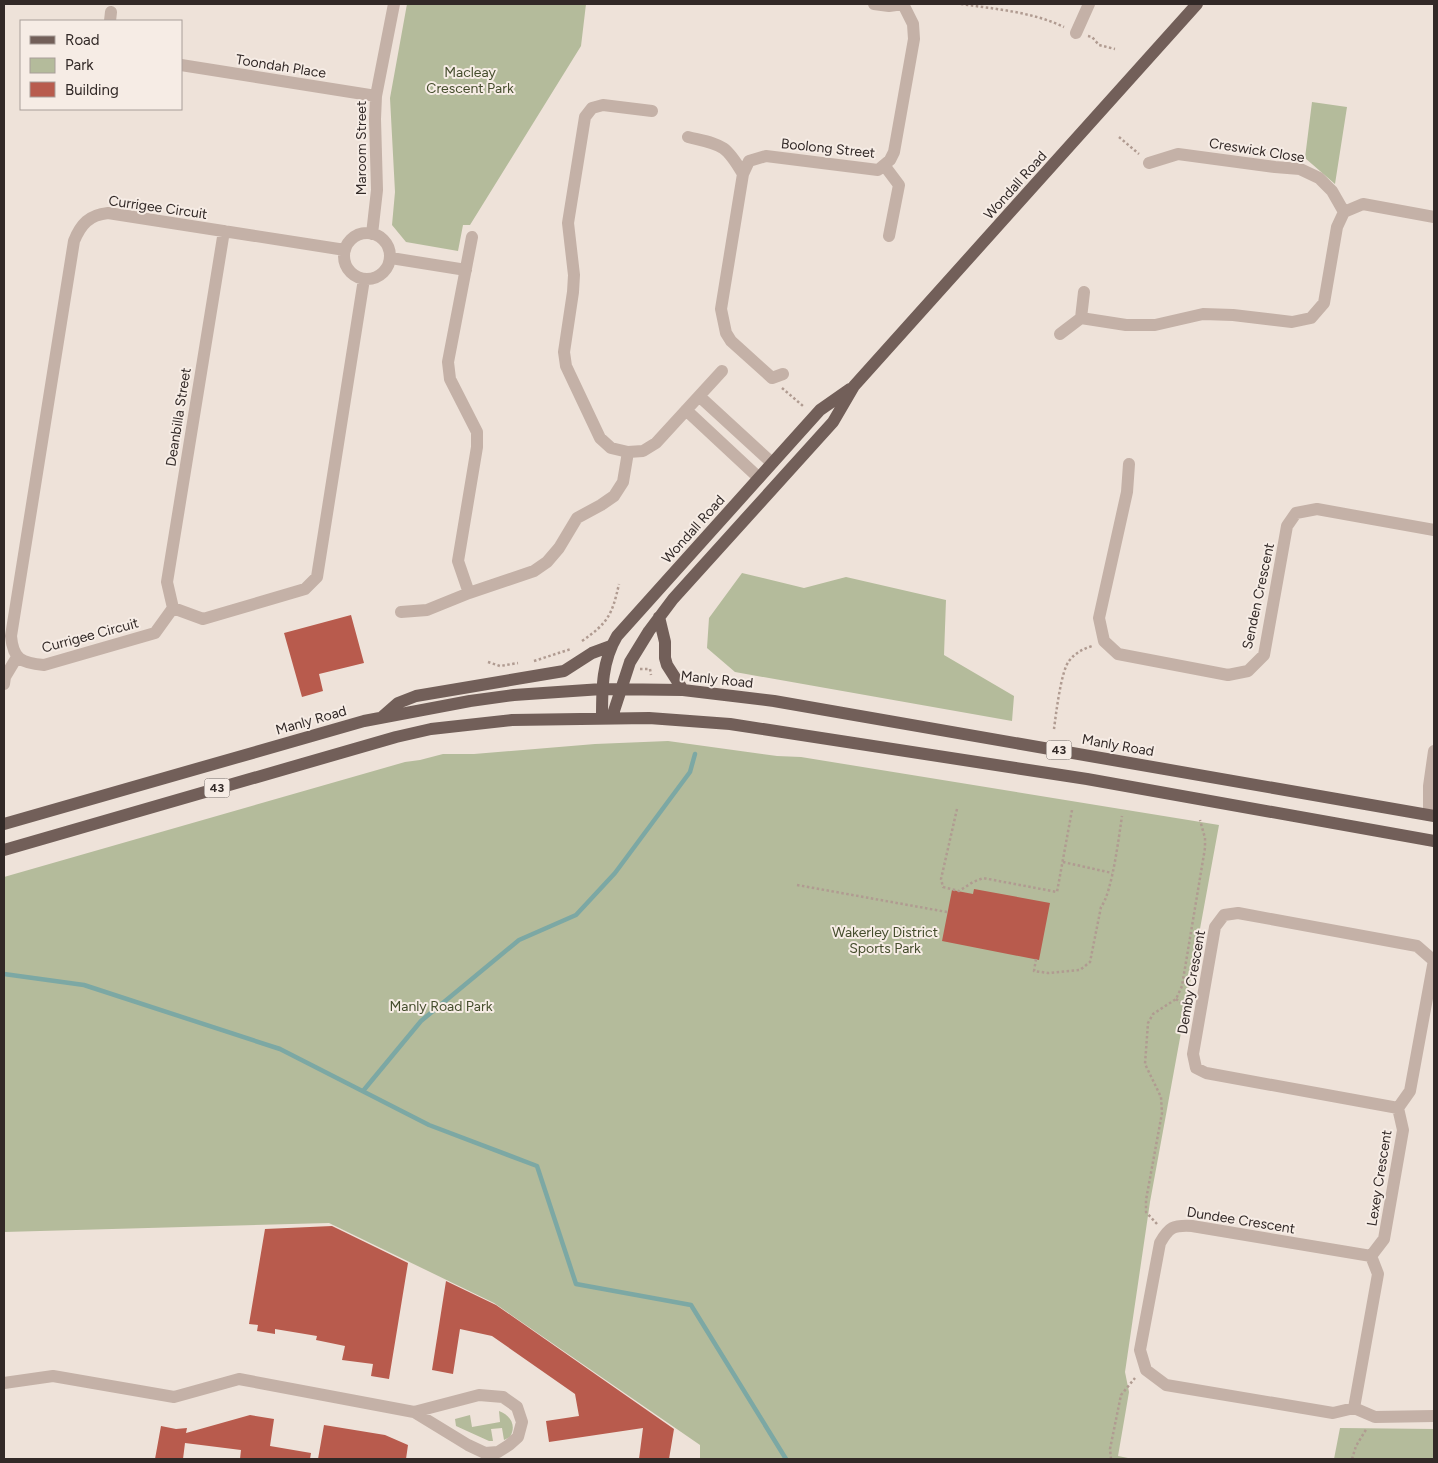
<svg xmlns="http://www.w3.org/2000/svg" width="1438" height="1463" font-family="Figtree,sans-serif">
<rect width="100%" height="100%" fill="#eee2d9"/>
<!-- green -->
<path fill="#b4bb9b" d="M407 4H586L581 46 470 225H463L458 251 406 242 392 225 395 192 390 98Z
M1312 102 1347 107 1335 184 1305 158Z
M742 573 804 588 846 577 946 600 944 655 1014 696 1012 721 735 672 707 648 709 618Z
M668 741 777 756 801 757 1219 825 1150 1202 1125 1372 1129 1392 1118 1456 1133 1459H700V1445L494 1303 329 1223 4 1232V877L405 762 420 760 443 754H474L595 744Z
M499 1411C510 1415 517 1425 510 1437L504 1440 502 1428 491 1429 493 1441H489L456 1426 455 1419 470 1415 472 1427 500 1422Z
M1340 1428 1434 1429V1459H1334Z"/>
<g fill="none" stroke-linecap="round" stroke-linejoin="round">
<!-- stream -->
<path stroke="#7ca8a4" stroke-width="4.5" d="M4 974 84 985 280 1049 429 1125 537 1166 576 1284 691 1305 786 1459
M363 1091 421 1021 519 940 576 915 615 873 690 772 695 754"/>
</g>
<!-- building -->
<path fill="#b85b4d" d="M351 615 364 663 319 674 323 691 302 697 284 633Z
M974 889 1050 903 1039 960 942 941 952 890 973 894Z
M332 1226 408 1263 389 1379 371 1376 373 1364 342 1360 345 1346 316 1340 317 1336 275 1329V1334L257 1331 258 1325 249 1324 265 1229Z
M446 1281 496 1305 674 1429 669 1459H639L643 1428 549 1442 546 1421 579 1416 575 1394 492 1336 460 1329 453 1374 432 1370Z
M250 1415 274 1419 270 1446 311 1453 310 1459H240L241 1450 185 1443 183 1459H155L161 1426 176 1429 187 1428 186 1433Z
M324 1425 385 1435 408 1445 406 1459H318Z"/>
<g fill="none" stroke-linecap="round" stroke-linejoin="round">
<!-- path -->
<path stroke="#b09b91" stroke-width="2.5" stroke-dasharray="2.5 2.5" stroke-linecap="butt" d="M961 4C995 9 1033 12 1064 27
M1088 36 1092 37 1099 45 1115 49
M1119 137 1139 154
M782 388 803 406
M582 641C608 623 612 615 619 584
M534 661 571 649
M488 662 500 666 518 663
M640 669H650L651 675
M1054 729C1056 714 1061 671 1069 661 1075 653 1083 649 1092 646
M957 809 941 879 943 887 959 891 973 882 983 878 1057 892 1072 810
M1063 862 1112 873
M797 885 947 912
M1036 959 1034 971 1048 973 1080 970 1090 962 1101 907C1112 893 1119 836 1122 816
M1176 999 1188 1008
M1157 1224 1146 1212V1200L1162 1113 1161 1097 1145 1064 1148 1023 1153 1014 1176 999 1182 986 1205 848V838L1200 820
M1111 1459 1110 1449 1121 1395 1135 1378
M1352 1459 1356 1446 1367 1428"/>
<!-- minor -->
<path stroke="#c4b1a7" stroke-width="12" d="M874 4 889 6 903 4
M110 21 111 12
M1076 33 1089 4
M181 65 376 96
M652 111 603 105 592 108 585 117 568 223 574 275 573 292 564 352 566 366 600 438 611 448 628 452 643 451 656 443 722 371
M688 137C721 145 725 143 743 174
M1149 163 1178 154 1275 167 1300 169 1319 178 1332 191 1344 212
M884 165 899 185 889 236
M344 256a23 23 0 1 1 46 0a23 23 0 1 1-46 0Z
M372 234 377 190 375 119 376 96 394 4
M345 250 108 213C89 215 81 224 74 241L11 636C13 659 21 663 44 665L155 633 173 608 203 619 305 589 317 577 364 279
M391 258 466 270
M1081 318 1084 292
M1060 334 1081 318 1126 325H1155L1203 314 1233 315 1292 322 1311 318 1324 303 1337 227 1344 212 1363 204 1434 217
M783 374 772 378 731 341 726 333 721 309 743 174 749 161 766 156 878 170 890 160 894 152 914 39 913 24 903 4
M699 396 772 463
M686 410 759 478
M1129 464 1127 492 1099 618 1104 641 1118 654 1228 675 1248 671 1264 655 1287 526 1296 513 1317 509 1434 530
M469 593 458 561 477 447V432L450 379 448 362 472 237
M173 608 167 582 224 231
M401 612 427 610 469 593 534 571 547 562 559 548 577 518 601 505 614 496 623 482 628 452
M4 684 5 677 17 657
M1429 815V786L1434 751
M1434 960 1410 1091 1398 1108 1403 1130 1384 1239 1371 1256 1378 1274 1354 1408 1375 1417 1434 1416
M1398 1108 1206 1073 1196 1068 1193 1054 1215 927 1224 915 1238 913 1417 946 1433 960
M4 1383 53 1376 174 1397 239 1379 414 1412 468 1445 485 1453 498 1452 509 1445 518 1437 522 1422 517 1407 503 1397 479 1395 414 1412
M1354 1408 1333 1413 1166 1385 1146 1370 1140 1350 1160 1243C1169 1227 1173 1225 1192 1226L1371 1256"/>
<!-- major -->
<path stroke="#725f59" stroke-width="12" d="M659 617 665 642V658L667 665 683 690
M382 717 398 703 416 696 564 671 592 653 611 646
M602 717C602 688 602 661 617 636L820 410 850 389
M612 717 630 662 649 631 673 599 833 422 854 386 1197 4
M4 824 364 721 470 701 514 695 602 689 683 690 774 701 1434 816
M4 850 396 737 431 729 512 720 649 718 730 724 1087 779 1434 841"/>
</g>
<g text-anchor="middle" stroke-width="4" stroke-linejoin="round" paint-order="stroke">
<!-- shield labels -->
<g fill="#f6ece5" stroke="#6d6460" stroke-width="1">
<rect x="1046.5" y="740.5" width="25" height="19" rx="4"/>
<rect x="204.5" y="778.5" width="25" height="19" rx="4"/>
</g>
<g font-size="12" font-weight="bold" fill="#322927">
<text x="1059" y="754">43</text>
<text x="217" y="792">43</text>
</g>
<!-- street labels -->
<g font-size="14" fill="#322927" stroke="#f6ece5">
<text transform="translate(281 66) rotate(9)" y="5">Toondah Place</text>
<text transform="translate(361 148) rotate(-90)" y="5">Maroom Street</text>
<text transform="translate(828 148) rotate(6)" y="5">Boolong Street</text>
<text transform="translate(1257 150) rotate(9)" y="5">Creswick Close</text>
<text transform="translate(1015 185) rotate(-48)" y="5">Wondall Road</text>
<text transform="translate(158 207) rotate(8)" y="5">Currigee Circuit</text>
<text transform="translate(178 417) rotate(-81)" y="5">Deanbilla Street</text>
<text transform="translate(693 529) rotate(-48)" y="5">Wondall Road</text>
<text transform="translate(1258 596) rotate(-78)" y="5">Senden Crescent</text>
<text transform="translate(90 635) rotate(-15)" y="5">Currigee Circuit</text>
<text transform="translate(717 679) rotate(6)" y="5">Manly Road</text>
<text transform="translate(311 720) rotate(-16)" y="5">Manly Road</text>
<text transform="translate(1118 745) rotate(10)" y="5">Manly Road</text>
<text transform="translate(1191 982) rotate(-80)" y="5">Demby Crescent</text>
<text transform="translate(1379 1178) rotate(-81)" y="5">Lexey Crescent</text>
<text transform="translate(1241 1220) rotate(9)" y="5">Dundee Crescent</text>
</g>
<!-- park labels -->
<g font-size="14" fill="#454d2d" stroke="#f6ece5">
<text x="470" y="77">Macleay<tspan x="470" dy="16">Crescent Park</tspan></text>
<text x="885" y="937">Wakerley District<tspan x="885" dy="16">Sports Park</tspan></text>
<text x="441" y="1011">Manly Road Park</text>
</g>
</g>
<!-- border -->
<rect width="1438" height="1463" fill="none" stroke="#322927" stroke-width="10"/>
<!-- legend -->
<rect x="20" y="20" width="162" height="90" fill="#f6ece5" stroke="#a89e99"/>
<rect x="30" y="36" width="25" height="8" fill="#725f59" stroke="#a89e99"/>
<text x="65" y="45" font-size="15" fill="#322927">Road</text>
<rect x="30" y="58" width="25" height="15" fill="#b4bb9b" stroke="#a89e99"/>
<text x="65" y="70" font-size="15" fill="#322927">Park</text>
<rect x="30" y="82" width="25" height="15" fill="#b85b4d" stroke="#a89e99"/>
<text x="65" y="95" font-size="15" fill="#322927">Building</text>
</svg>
